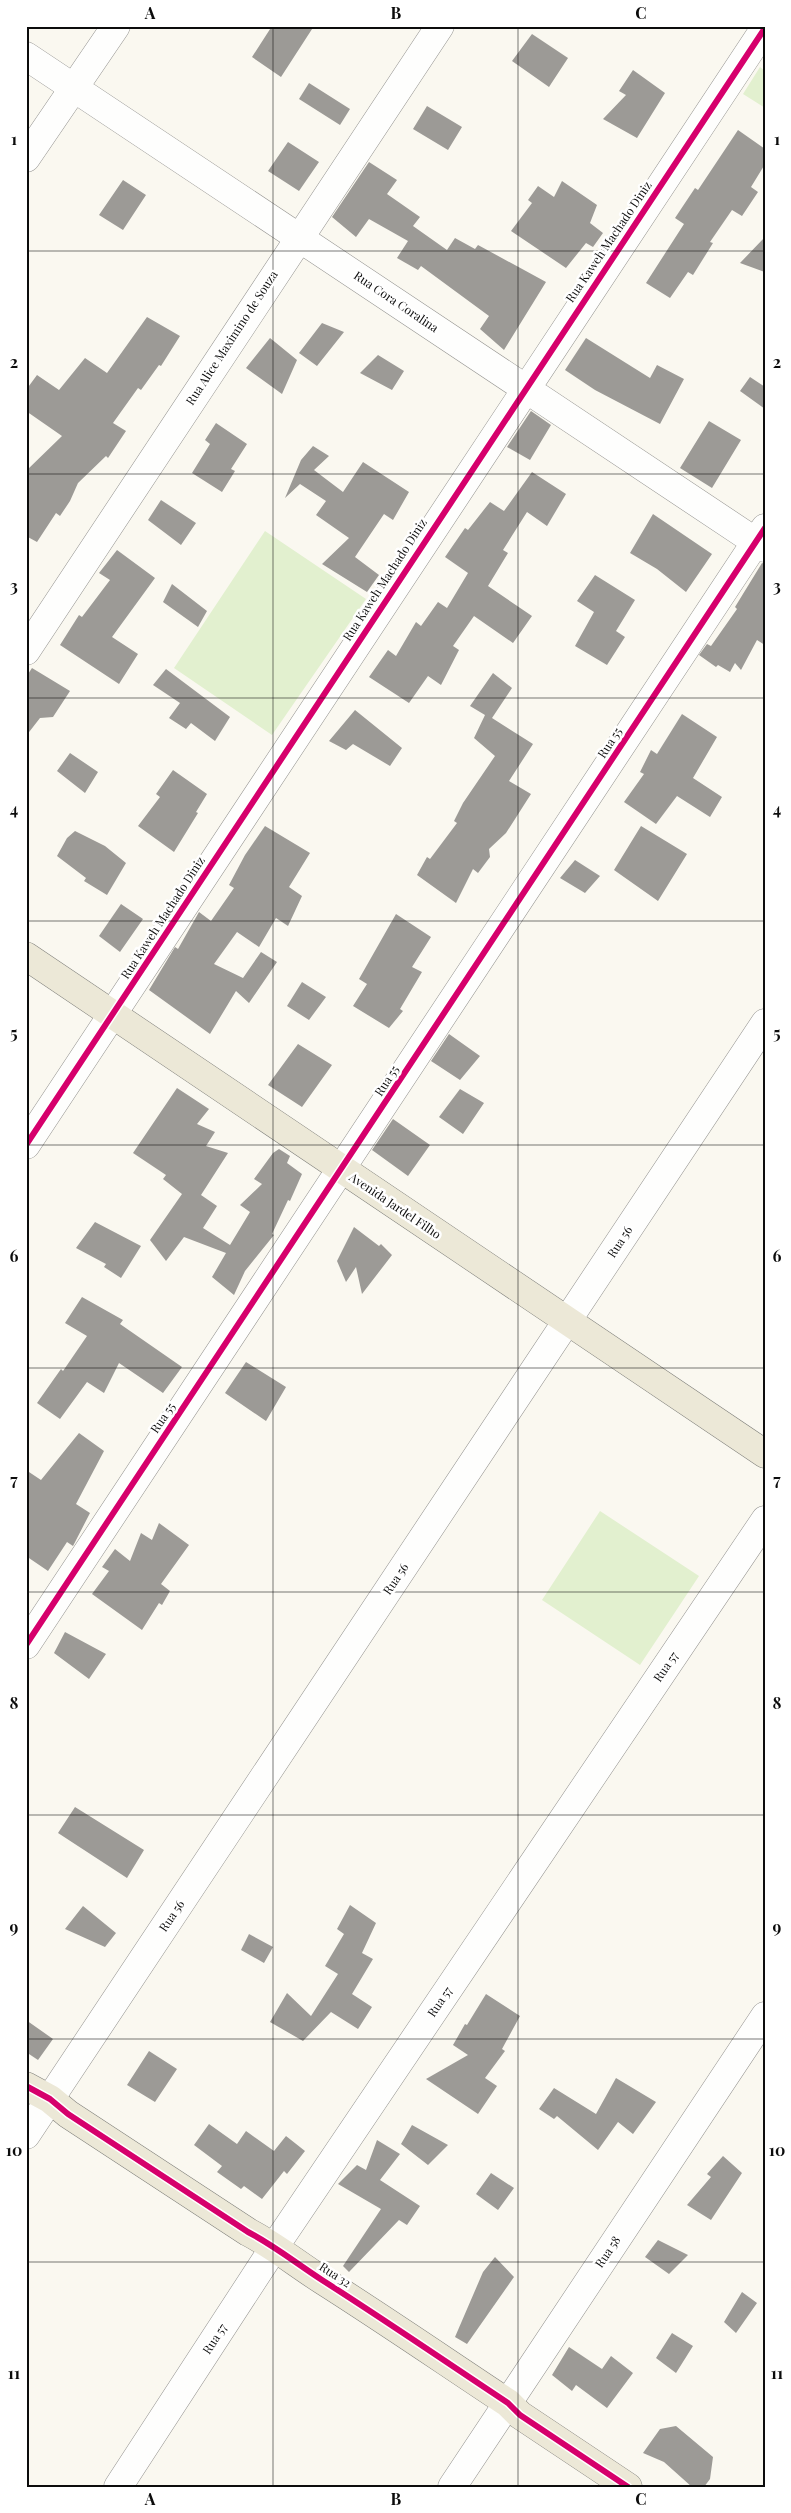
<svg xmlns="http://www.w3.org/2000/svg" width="791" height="2513" font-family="'Playfair Display',serif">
<rect width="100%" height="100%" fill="#faf8f0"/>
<!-- green -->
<path fill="#e2f0cf" d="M760 67 765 71V108L743 94Z
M265 531 366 599 272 735 174 668Z
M600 1511 699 1576 640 1665 542 1600Z"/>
<!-- building -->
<path fill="#9c9a96" d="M272 26H314L281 77 252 57Z
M532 34 568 58 549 87 512 61Z
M633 70 665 93 637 138 603 119 626 95 619 91Z
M309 83 350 109 340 125 299 99Z
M427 106 462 127 448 150 413 129Z
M738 130 765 149V164L751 187 758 192 742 216 732 210 710 242 713 243 693 275 688 272 670 298 646 283 684 224 675 218 695 188 698 190Z
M288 142 319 162 299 191 268 171Z
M369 162 397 180 387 194 420 217 413 226 447 250 455 238 475 249 478 245 546 282 504 350 480 329 489 316 421 266 418 270 397 258 408 241 369 219 356 237 332 217Z
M123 180 146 195 123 230 99 215Z
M562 181 597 205 590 223 603 233 593 247 586 243 566 268 511 231 532 203 528 200 538 186 554 197Z
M765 237V272L740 263Z
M147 317 180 336 161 366 159 365 141 390 138 388 113 423 126 431 108 458 106 456 78 483 70 501 60 516 56 513 37 542 26 536V471L62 436 26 411V390L37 375 59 390 85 358 107 373Z
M322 323 344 332 317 366 299 353Z
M270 338 297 360 282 394 246 368Z
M586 338 650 378 657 365 684 379 660 424 595 390 565 370Z
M378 355 404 371 392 390 360 373Z
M750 377 765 387V409L740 391Z
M531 411 551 425 530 460 507 447Z
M709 421 741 440 712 488 680 468Z
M216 423 247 444 231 469 235 471 222 492 192 473 210 444 205 440Z
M313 446 329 456 314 470 343 492 363 462 409 492 393 520 384 514 355 557 379 575 367 592 322 564 349 538 316 515 326 501 300 484 285 498 301 460Z
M532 472 566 494 547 526 527 512 503 550 508 553 488 586 532 616 513 643 474 616 453 646 459 650 441 685 428 676 409 703 369 677 388 650 396 656 416 622 421 626 438 602 447 608 468 573 445 557 465 528 468 530 490 502 504 511Z
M161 500 196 523 181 545 148 520Z
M653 514 712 554 686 592 657 569 630 553Z
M117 550 155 578 112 637 138 654 119 684 60 645 79 615 82 617 110 580 99 573Z
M762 563 765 564V645L757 640 741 670 735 663 730 672 718 665 716 667 699 655 707 644 711 646 737 609 735 607Z
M595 575 635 600 616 631 625 637 607 665 575 646 594 612 577 601Z
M172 584 207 611 198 627 163 602Z
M32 668 70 691 53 717 40 718 26 736V677Z
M166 669 230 717 215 741 191 723 186 729 169 718 180 703 153 685Z
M493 673 512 688 492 718 533 744 509 781 531 794 506 833 489 849 490 857 478 873 473 869 456 903 417 875 427 857 430 859 457 823 454 821 463 803 495 756 474 738 485 715 470 706Z
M355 710 402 748 390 766 353 744 346 750 329 741Z
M682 714 717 737 693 778 722 797 710 817 677 796 656 824 624 802 644 774 640 772 651 750 657 754Z
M70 753 98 772 85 793 57 771Z
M173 770 207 794 196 812 198 813 174 852 138 826 160 797 156 794Z
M265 826 310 853 289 887 302 896 288 926 276 918 259 947 237 932 214 964 243 978 261 952 277 962 249 1003 236 991 210 1034 149 990 175 947 178 949 199 912 211 921 234 888 229 885 245 855Z
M641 826 687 854 658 901 614 870Z
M75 831 105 846 126 863 107 895 84 881 86 878 57 856 67 838Z
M575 860 600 876 585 893 560 878Z
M121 904 143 919 120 952 99 936Z
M396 914 431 937 412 967 422 972 400 1009 403 1011 389 1028 353 1006 367 984 359 979Z
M302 982 326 997 309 1020 287 1006Z
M449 1034 480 1056 460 1080 431 1061Z
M298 1044 332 1065 302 1107 268 1085Z
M177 1088 209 1109 197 1124 215 1132 206 1146 228 1153 201 1195 217 1206 203 1228 230 1245 250 1212 240 1205 262 1184 254 1179 273 1153 279 1149 290 1156 287 1163 302 1174 290 1201 288 1200 272 1234 274 1235 245 1271 234 1295 212 1277 226 1253 184 1237 166 1261 150 1240 182 1194 163 1179 166 1175 133 1153Z
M460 1089 484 1103 463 1134 439 1117Z
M393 1119 430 1145 408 1176 372 1150Z
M95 1222 141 1246 121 1278 104 1267 106 1264 76 1248Z
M354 1227 379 1246 381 1244 392 1255 362 1294 356 1267 346 1282 337 1261Z
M82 1297 123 1320 120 1324 182 1367 163 1393 119 1363 104 1393 87 1382 60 1419 37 1403 61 1369 63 1371 87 1336 65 1323Z
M246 1362 286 1387 266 1421 225 1393Z
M79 1433 104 1451 76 1504 90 1513 73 1546 67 1542 48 1571 26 1556V1470L41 1480Z
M159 1523 189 1545 161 1584 170 1591 162 1605 159 1603 142 1630 92 1594 109 1571 102 1567 115 1549 130 1561 141 1533 152 1540Z
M65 1632 106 1654 89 1679 54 1653Z
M75 1807 144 1850 127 1878 58 1833Z
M350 1905 376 1923 362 1953 373 1959 352 1994 372 2007 358 2029 331 2012 303 2041 270 2022 287 1993 311 2016 338 1974 325 1966 344 1934 337 1929Z
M83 1906 116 1933 105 1947 65 1929Z
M249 1934 273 1947 264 1963 241 1950Z
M486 1994 520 2016 502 2049 505 2051 485 2078 497 2086 478 2114 426 2079 468 2055 453 2045 465 2024 467 2025Z
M26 2020 53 2039 38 2060 26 2052Z
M149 2051 177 2069 155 2102 127 2085Z
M616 2078 656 2102 633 2134 618 2122 598 2150 557 2116 554 2119 539 2109 554 2088 596 2114Z
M209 2124 237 2144 246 2131 274 2151 286 2136 305 2151 287 2174 284 2171 262 2199 244 2186 241 2189 217 2172 222 2166 194 2145Z
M412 2125 448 2145 428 2165 401 2144Z
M377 2140 400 2154 380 2180 420 2206 407 2225 399 2220 349 2272 343 2266 381 2209 338 2184 357 2165 366 2170Z
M723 2156 742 2173 711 2220 687 2205 711 2177 707 2174Z
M491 2173 514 2188 498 2210 476 2194Z
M658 2240 688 2255 669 2274 645 2257Z
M495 2257 514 2277 467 2344 455 2337 483 2272Z
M742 2292 757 2303 736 2333 724 2322Z
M672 2333 693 2346 676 2373 656 2358Z
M569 2347 602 2369 611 2356 633 2373 607 2408 576 2385 572 2391 552 2375Z
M676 2426 713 2457 710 2479 704 2487H692L664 2462 643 2453 660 2429Z"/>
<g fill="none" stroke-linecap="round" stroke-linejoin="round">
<defs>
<path id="minor" d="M26 56 765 548
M26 158 116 26
M26 651 440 26
M26 1145 765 28
M26 1645 765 528
M26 2135 765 1023
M118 2487 275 2246 765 1520
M452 2487 765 2016"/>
<path id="major" d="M26 956 765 1454
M26 2086 50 2099 68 2114 248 2232C275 2246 297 2264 322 2280 385 2320 446 2362 508 2403L520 2415 628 2487"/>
</defs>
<!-- minor casing -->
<use href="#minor" stroke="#93928f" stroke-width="29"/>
<!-- major casing -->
<use href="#major" stroke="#80807c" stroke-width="29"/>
<!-- minor -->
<use href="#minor" stroke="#fefefd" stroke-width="28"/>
<!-- major -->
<use href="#major" stroke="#ece8d7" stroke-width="28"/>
<defs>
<path id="cycleway" d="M26 1145 765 28
M26 1645 765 528
M26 2086 50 2099 68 2114 248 2232C275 2246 297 2264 322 2280 385 2320 446 2362 508 2403L520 2415 628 2487"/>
</defs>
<!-- cycleway casing -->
<use href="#cycleway" stroke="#fff" stroke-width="9"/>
<!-- cycleway -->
<use href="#cycleway" stroke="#d6006c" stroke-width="6"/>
</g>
<!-- grid -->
<path fill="none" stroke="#0c0c0c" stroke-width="1" stroke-opacity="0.55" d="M273 26V2487M518 26V2487M26 251H765M26 474H765M26 698H765M26 921H765M26 1145H765M26 1368H765M26 1592H765M26 1815H765M26 2039H765M26 2262H765"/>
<g text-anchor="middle" stroke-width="5" stroke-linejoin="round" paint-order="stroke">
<!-- street labels -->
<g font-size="12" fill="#0c0c0c" stroke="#fff">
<text transform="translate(609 242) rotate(-56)" y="4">Rua Kaweh Machado Diniz</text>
<text transform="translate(396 302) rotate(34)" y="4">Rua Cora Coralina</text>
<text transform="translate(232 338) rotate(-57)" y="4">Rua Alice Maximino de Souza</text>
<text transform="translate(385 580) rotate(-57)" y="4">Rua Kaweh Machado Diniz</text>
<text transform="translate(610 743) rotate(-57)" y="4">Rua 55</text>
<text transform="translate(163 918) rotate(-57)" y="4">Rua Kaweh Machado Diniz</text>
<text transform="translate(387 1081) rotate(-57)" y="4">Rua 55</text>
<text transform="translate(395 1206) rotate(34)" y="4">Avenida Jardel Filho</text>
<text transform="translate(620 1242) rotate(-57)" y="4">Rua 56</text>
<text transform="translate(163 1418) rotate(-56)" y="4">Rua 55</text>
<text transform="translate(396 1579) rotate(-56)" y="4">Rua 56</text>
<text transform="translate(666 1667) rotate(-56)" y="4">Rua 57</text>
<text transform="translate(172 1916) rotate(-56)" y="4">Rua 56</text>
<text transform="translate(440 2002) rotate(-56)" y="4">Rua 57</text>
<text transform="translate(608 2252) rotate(-56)" y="4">Rua 58</text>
<text transform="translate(335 2275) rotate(33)" y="4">Rua 32</text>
<text transform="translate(215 2339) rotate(-57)" y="4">Rua 57</text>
</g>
</g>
<!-- border -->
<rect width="791" height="2513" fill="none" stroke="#ffffff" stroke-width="55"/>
<rect x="28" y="28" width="736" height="2458" fill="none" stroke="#0c0c0c" stroke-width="2"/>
<g font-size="16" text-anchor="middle" font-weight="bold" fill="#0c0c0c">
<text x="150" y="19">A</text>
<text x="396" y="19">B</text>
<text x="641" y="19">C</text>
<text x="14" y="145">1</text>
<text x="777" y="145">1</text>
<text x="14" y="368">2</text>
<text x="777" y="368">2</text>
<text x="14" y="592">3</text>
<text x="777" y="592">3</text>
<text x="14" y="815">4</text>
<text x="777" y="815">4</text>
<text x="14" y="1039">5</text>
<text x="777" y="1039">5</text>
<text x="14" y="1262">6</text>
<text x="777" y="1262">6</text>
<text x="14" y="1486">7</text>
<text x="777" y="1486">7</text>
<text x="14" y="1709">8</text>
<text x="777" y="1709">8</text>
<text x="14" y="1933">9</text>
<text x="777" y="1933">9</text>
<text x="14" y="2156">10</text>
<text x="777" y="2156">10</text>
<text x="14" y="2379">11</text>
<text x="777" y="2379">11</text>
<text x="150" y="2505">A</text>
<text x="396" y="2505">B</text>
<text x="641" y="2505">C</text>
</g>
</svg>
